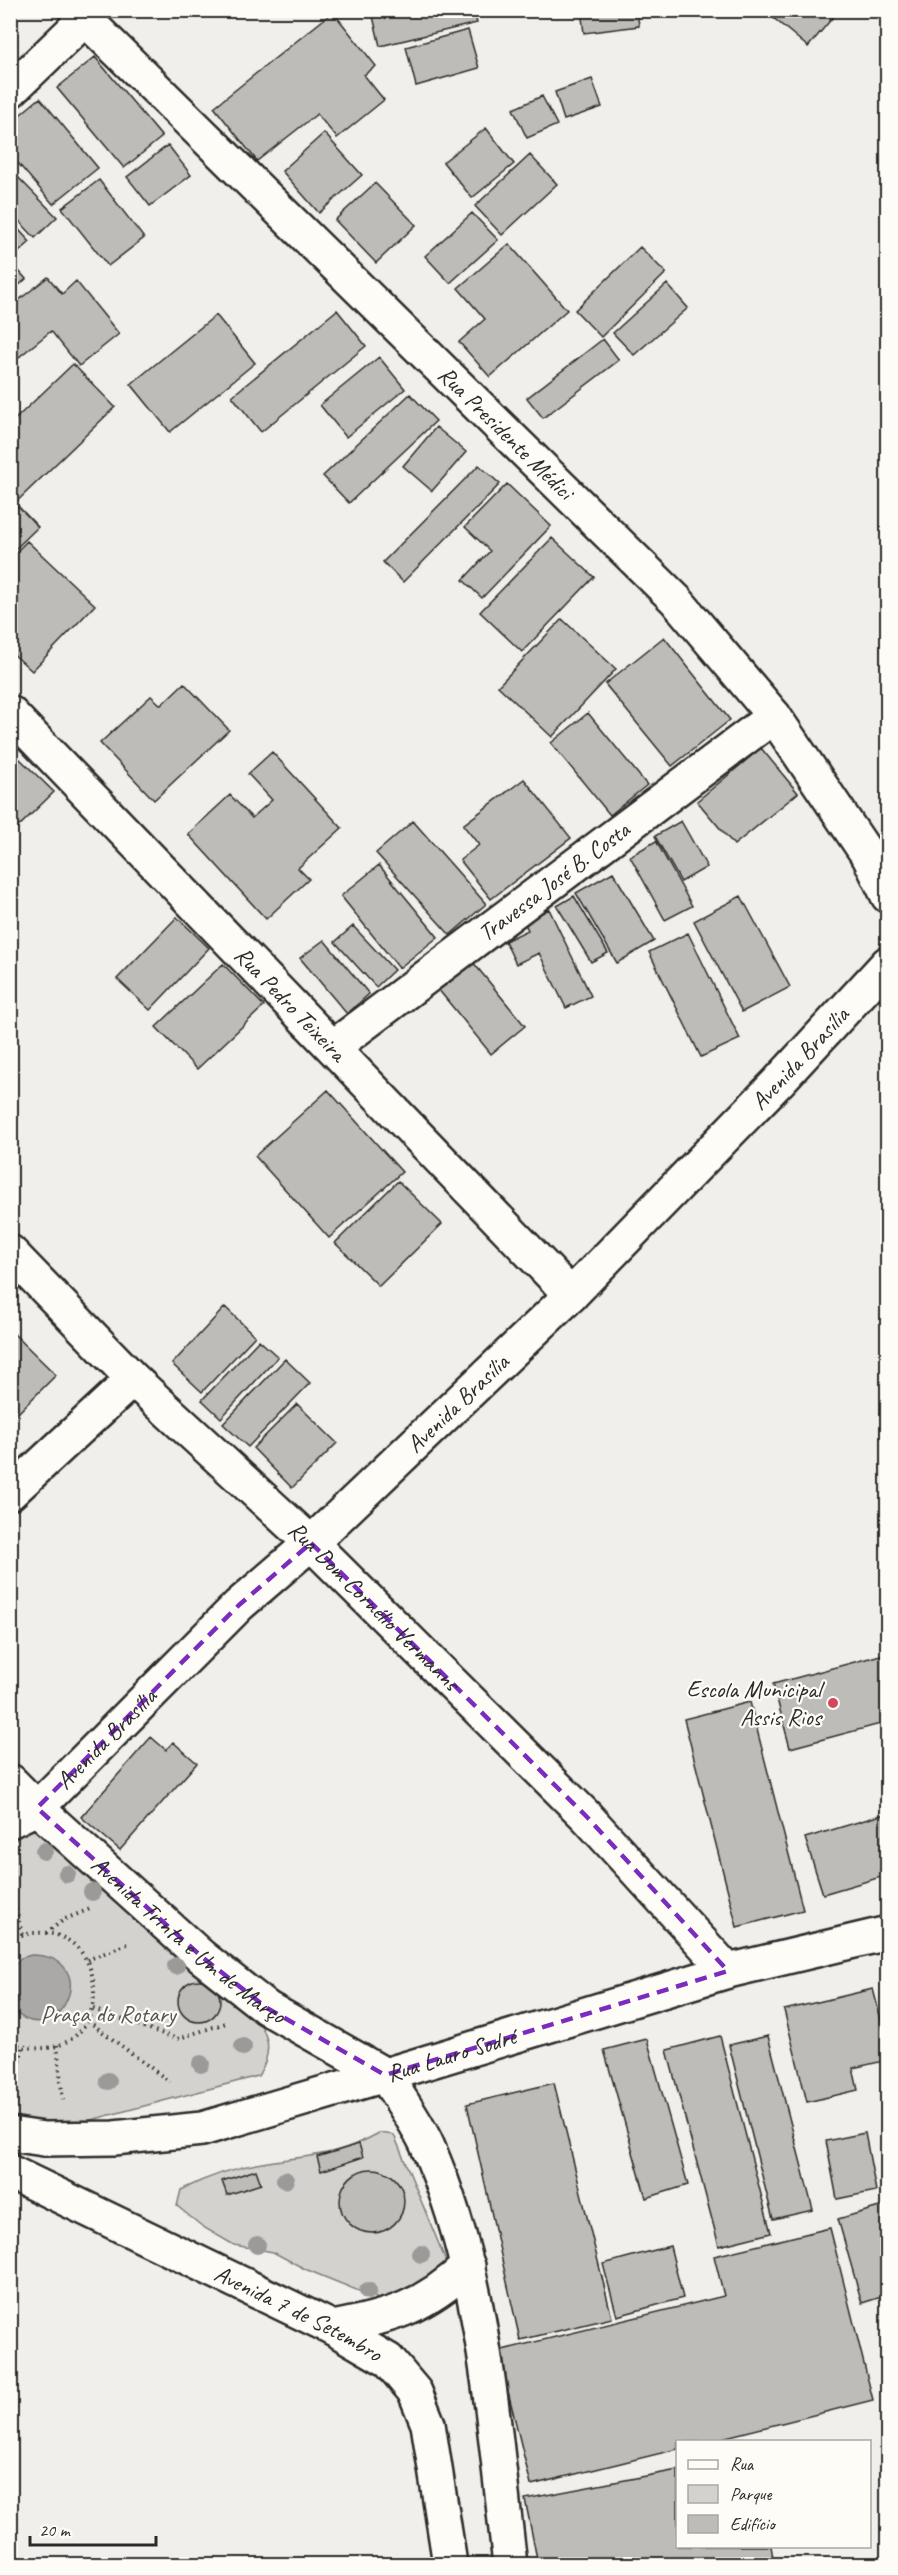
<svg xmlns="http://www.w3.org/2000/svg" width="898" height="2575" font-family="Caveat,sans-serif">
<rect width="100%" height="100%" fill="#f0efeb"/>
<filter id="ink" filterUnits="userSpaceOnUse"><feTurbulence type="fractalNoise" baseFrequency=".0167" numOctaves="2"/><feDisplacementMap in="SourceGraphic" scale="12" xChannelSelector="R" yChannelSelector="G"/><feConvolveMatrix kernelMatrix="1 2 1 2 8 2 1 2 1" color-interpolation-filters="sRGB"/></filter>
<g filter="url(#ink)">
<!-- green -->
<path fill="#d3d2cf" stroke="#7f7e7d" stroke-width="1.5" d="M42 1829 251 2009C268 2034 275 2049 258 2076L68 2126 21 2122 11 2116V1844L26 1831Z
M379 2133 394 2135 445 2259V2272L440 2282 381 2300 305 2269 273 2252 234 2245 203 2227 177 2206 181 2190C207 2177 239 2166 268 2162 313 2155 337 2156 379 2133Z"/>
<!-- water -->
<path fill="#aaa9a7" stroke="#777775" stroke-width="1.5" d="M31 1955C107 1955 57 2058 11 2008V1968L21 1958Z"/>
<!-- building -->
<path fill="#bdbcb8" stroke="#2b2b2b" stroke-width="1.5" d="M379 10H473L477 23 380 46 372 12Z
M581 10H637L639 26 584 33Z
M764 10H839L808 47Z
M333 12 376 66 364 75 384 100 337 138 317 114 257 161 214 107Z
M468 30 479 68 416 86 406 47Z
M95 57 162 137 124 168 57 88Z
M592 79 602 107 564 120 555 92Z
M542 96 557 125 527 138 513 109Z
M40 98 98 168 53 204 10 154V123Z
M486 128 514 164 472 198 443 162Z
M324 133 362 175 319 213 282 171Z
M168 145 191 175 150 206 127 177Z
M530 155 557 184 502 235 475 206Z
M10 169 57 217 35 238 10 211Z
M99 180 144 238 108 266 62 208Z
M375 183 416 225 376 263 335 220Z
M472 213 498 240 450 283 425 256Z
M10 220 30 242 10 260Z
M509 244 567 310 490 377 459 342 485 319 458 288Z
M640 247 666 273 601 337 575 310Z
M10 261 26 279 10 293Z
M48 277 62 294 76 281 119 334 79 366 51 331 19 357 10 348V307Z
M667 284 688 308 634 355 613 333Z
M337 310 366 346 261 432 232 396Z
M216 315 255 363 170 432 131 384Z
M603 339 619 360 543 418 527 398Z
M379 357 405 389 346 437 320 405Z
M73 364 115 407 10 508V424Z
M410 394 436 421 349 503 323 476Z
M436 427 466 452 432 491 403 466Z
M479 465 500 484 403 582 383 562Z
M507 484 551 526 482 598 463 580 490 551 465 527Z
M18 506 38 527 10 554V513Z
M552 538 594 577 522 652 480 612Z
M27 541 95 605 32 671 10 651V558Z
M562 619 616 669 552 737 498 686Z
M664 637 730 720 672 766 605 684Z
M184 683 229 730 154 800 100 743 151 696 161 705Z
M588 713 647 785 610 815 551 743Z
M761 748 798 793 734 845 697 801Z
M272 752 342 828 298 868 309 879 266 919 188 834 230 795 252 818 272 800 248 774Z
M20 759 54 792 10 835V768Z
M524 779 571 838 491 899 460 860 479 845 463 825Z
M413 821 486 904 450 935 376 853Z
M681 821 707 867 681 882 655 836Z
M656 841 692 906 665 920 630 856Z
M379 865 438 937 399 968 341 896Z
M613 872 654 941 617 963 576 893Z
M574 896 608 953 591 962 557 906Z
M741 896 790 987 742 1012 694 921Z
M549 909 591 996 566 1008 539 953 516 964 505 941 528 930 524 922Z
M177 917 209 948 150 1010 117 979Z
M353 926 394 970 376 987 335 942Z
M688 933 740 1039 701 1057 649 952Z
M324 940 369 994 347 1014 300 958Z
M472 961 525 1026 491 1054 438 989Z
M223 964 264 1006 197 1069 156 1027Z
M328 1090 402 1172 329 1238 255 1156Z
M398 1181 442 1224 379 1286 335 1243Z
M225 1307 255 1336 202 1392 172 1364Z
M10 1330 56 1375 10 1421Z
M259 1340 278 1357 221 1418 202 1400Z
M285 1359 310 1383 248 1447 223 1424Z
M297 1404 337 1443 292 1488 253 1448Z
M888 1653V1722L790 1748 773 1684Z
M750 1702 803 1910 737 1927 684 1719Z
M151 1737 166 1750 173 1742 197 1763 120 1850 81 1817Z
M888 1813V1875L823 1894 805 1838Z
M178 2001a21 21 0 1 1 42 0a21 21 0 1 1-42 0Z
M873 1989 888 2046V2060L853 2068 858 2090 807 2102 784 2010Z
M720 2036 771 2233 719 2246 667 2050Z
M768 2036 813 2210 773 2219 729 2045Z
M647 2039 688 2185 646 2198 604 2050Z
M554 2083 612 2318 520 2340 467 2104Z
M865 2133 876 2191 837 2199 826 2141Z
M359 2144 363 2157 321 2171 317 2157Z
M340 2201a32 32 0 1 1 64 0a32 32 0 1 1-64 0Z
M256 2170 261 2184 227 2195 222 2181Z
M883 2206 888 2222V2295L862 2303 838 2219Z
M830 2228 873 2400 706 2442H678V2449L531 2485 498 2351 724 2296 714 2256Z
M670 2246 683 2298 617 2316 603 2264Z
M678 2470V2546H771L774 2564H538L525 2499Z"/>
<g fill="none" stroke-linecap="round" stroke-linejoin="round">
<defs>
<g id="minor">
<path id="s1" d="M76 10 676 600 774 716 869 857 888 896"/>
<path d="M10 91 85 19"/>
<path id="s2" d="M10 713 571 1295"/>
<path id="s3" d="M333 1047 774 716"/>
<path id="s4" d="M10 1252 133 1379 311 1543 587 1817 728 1971"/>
<path d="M10 1493 133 1379"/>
</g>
<g id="tertiary">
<path id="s5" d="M10 1781 37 1808 239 1605 311 1543 571 1295 779 1081 888 963"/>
<path id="s6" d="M10 2172 333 2328 388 2360 415 2392 428 2424 450 2564"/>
<path d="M333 2328C390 2317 425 2307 468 2266"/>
<path id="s7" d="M510 2564C493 2426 485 2274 427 2145 416 2121 399 2098 385 2075L728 1971 888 1933"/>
</g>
<g id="secondary">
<path id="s8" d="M10 1821 37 1808 202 1957 267 2008 385 2075"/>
<path d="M10 2134 44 2139 114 2138 202 2129 385 2075"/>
</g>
</defs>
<!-- minor casing -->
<use href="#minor" stroke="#2b2b2b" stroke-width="38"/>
<!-- tertiary casing -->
<use href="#tertiary" stroke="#2b2b2b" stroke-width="38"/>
<!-- secondary casing -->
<use href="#secondary" stroke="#2b2b2b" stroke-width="38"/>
<!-- path -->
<path stroke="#2b2b2b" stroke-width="4" stroke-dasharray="1.5 4.5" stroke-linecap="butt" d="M10 1886 22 1934
M46 1933 65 1919 90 1909
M10 1939C118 1897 126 2081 10 2043
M87 1960 130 1943
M93 2009 177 2039 226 2023
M88 2021 170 2082
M57 2045 63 2101
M11 2096 23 2047"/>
<!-- minor -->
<use href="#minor" stroke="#fdfcf7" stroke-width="33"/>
<!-- tertiary -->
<use href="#tertiary" stroke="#fdfcf7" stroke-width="33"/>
<!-- secondary -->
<use href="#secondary" stroke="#fdfcf7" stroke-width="33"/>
</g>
<!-- trees -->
<g fill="#9b9a98">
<circle cx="44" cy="1851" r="9"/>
<circle cx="67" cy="1874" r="9"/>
<circle cx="92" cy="1892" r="9"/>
<circle cx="176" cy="1966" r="9"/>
<circle cx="243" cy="2047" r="9"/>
<circle cx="201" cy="2064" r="9"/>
<circle cx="108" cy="2081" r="9"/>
<circle cx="285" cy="2180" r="9"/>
<circle cx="257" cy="2245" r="9"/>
<circle cx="421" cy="2254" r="9"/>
<circle cx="368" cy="2291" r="9"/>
</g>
</g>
<!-- marked area -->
<path fill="none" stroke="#7b2cbf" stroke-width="4.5" stroke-dasharray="12 8" stroke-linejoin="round" d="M311 1543 587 1817 728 1971 385 2075 267 2008 202 1957 37 1808 239 1605Z"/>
<!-- markers -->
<circle fill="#d1495b" stroke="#fdfcf7" stroke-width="2" cx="833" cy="1703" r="6"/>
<g text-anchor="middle" stroke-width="4.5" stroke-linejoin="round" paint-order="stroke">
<!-- street labels -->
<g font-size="24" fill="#2b2b2b" stroke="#fdfcf7">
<text dy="8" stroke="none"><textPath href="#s1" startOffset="603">Rua Presidente Médici</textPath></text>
<text dy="8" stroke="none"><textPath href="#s3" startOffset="276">Travessa José B. Costa</textPath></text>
<text dy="8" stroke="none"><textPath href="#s2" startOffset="404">Rua Pedro Teixeira</textPath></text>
<text dy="8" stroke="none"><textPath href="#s5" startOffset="1108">Avenida Brasília</textPath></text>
<text dy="8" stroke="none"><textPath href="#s5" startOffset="622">Avenida Brasília</textPath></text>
<text dy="8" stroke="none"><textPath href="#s4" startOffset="508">Rua Dom Cornélio Vermanns</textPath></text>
<text dy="8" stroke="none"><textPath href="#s5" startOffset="136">Avenida Brasília</textPath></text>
<text dy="8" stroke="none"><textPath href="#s8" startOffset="231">Avenida Trinta e Um de Março</textPath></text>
<text dy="8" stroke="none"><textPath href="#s7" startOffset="580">Rua Lauro Sodré</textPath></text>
<text dy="8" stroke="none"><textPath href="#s6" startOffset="321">Avenida 7 de Setembro</textPath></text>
</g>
<!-- poi labels -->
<g font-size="24" fill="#2b2b2b" stroke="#fdfcf7" text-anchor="end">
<text x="821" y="1697">Escola Municipal<tspan x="821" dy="28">Assis Rios</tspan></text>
</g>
<!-- park labels -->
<g font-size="24" fill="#555554" stroke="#fdfcf7">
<text x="108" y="2022">Praça do Rotary</text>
</g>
</g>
<!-- margin -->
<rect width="898" height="2575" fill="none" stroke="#fdfcf7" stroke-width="36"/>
<rect x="18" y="18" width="862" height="2539" fill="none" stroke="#2b2b2b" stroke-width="2" filter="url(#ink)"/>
<!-- legend -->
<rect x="676" y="2440" width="195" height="108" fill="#fdfcf7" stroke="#a9a8a5" stroke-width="1.5"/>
<rect x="688" y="2460" width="30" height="9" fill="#fdfcf7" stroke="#a9a8a5" stroke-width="1.5"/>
<text x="730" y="2470" font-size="18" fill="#2b2b2b">Rua</text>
<rect x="688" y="2485" width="30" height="18" fill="#d3d2cf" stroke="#a9a8a5" stroke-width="1.5"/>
<text x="730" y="2500" font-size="18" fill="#2b2b2b">Parque</text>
<rect x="688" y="2515" width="30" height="18" fill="#bdbcb8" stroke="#a9a8a5" stroke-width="1.5"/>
<text x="730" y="2530" font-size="18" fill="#2b2b2b">Edifício</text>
<!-- scale -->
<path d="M30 2536v9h126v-9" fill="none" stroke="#2b2b2b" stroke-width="3"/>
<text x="39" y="2536" font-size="18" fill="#2b2b2b" stroke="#fdfcf7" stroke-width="4.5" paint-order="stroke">20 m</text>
</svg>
